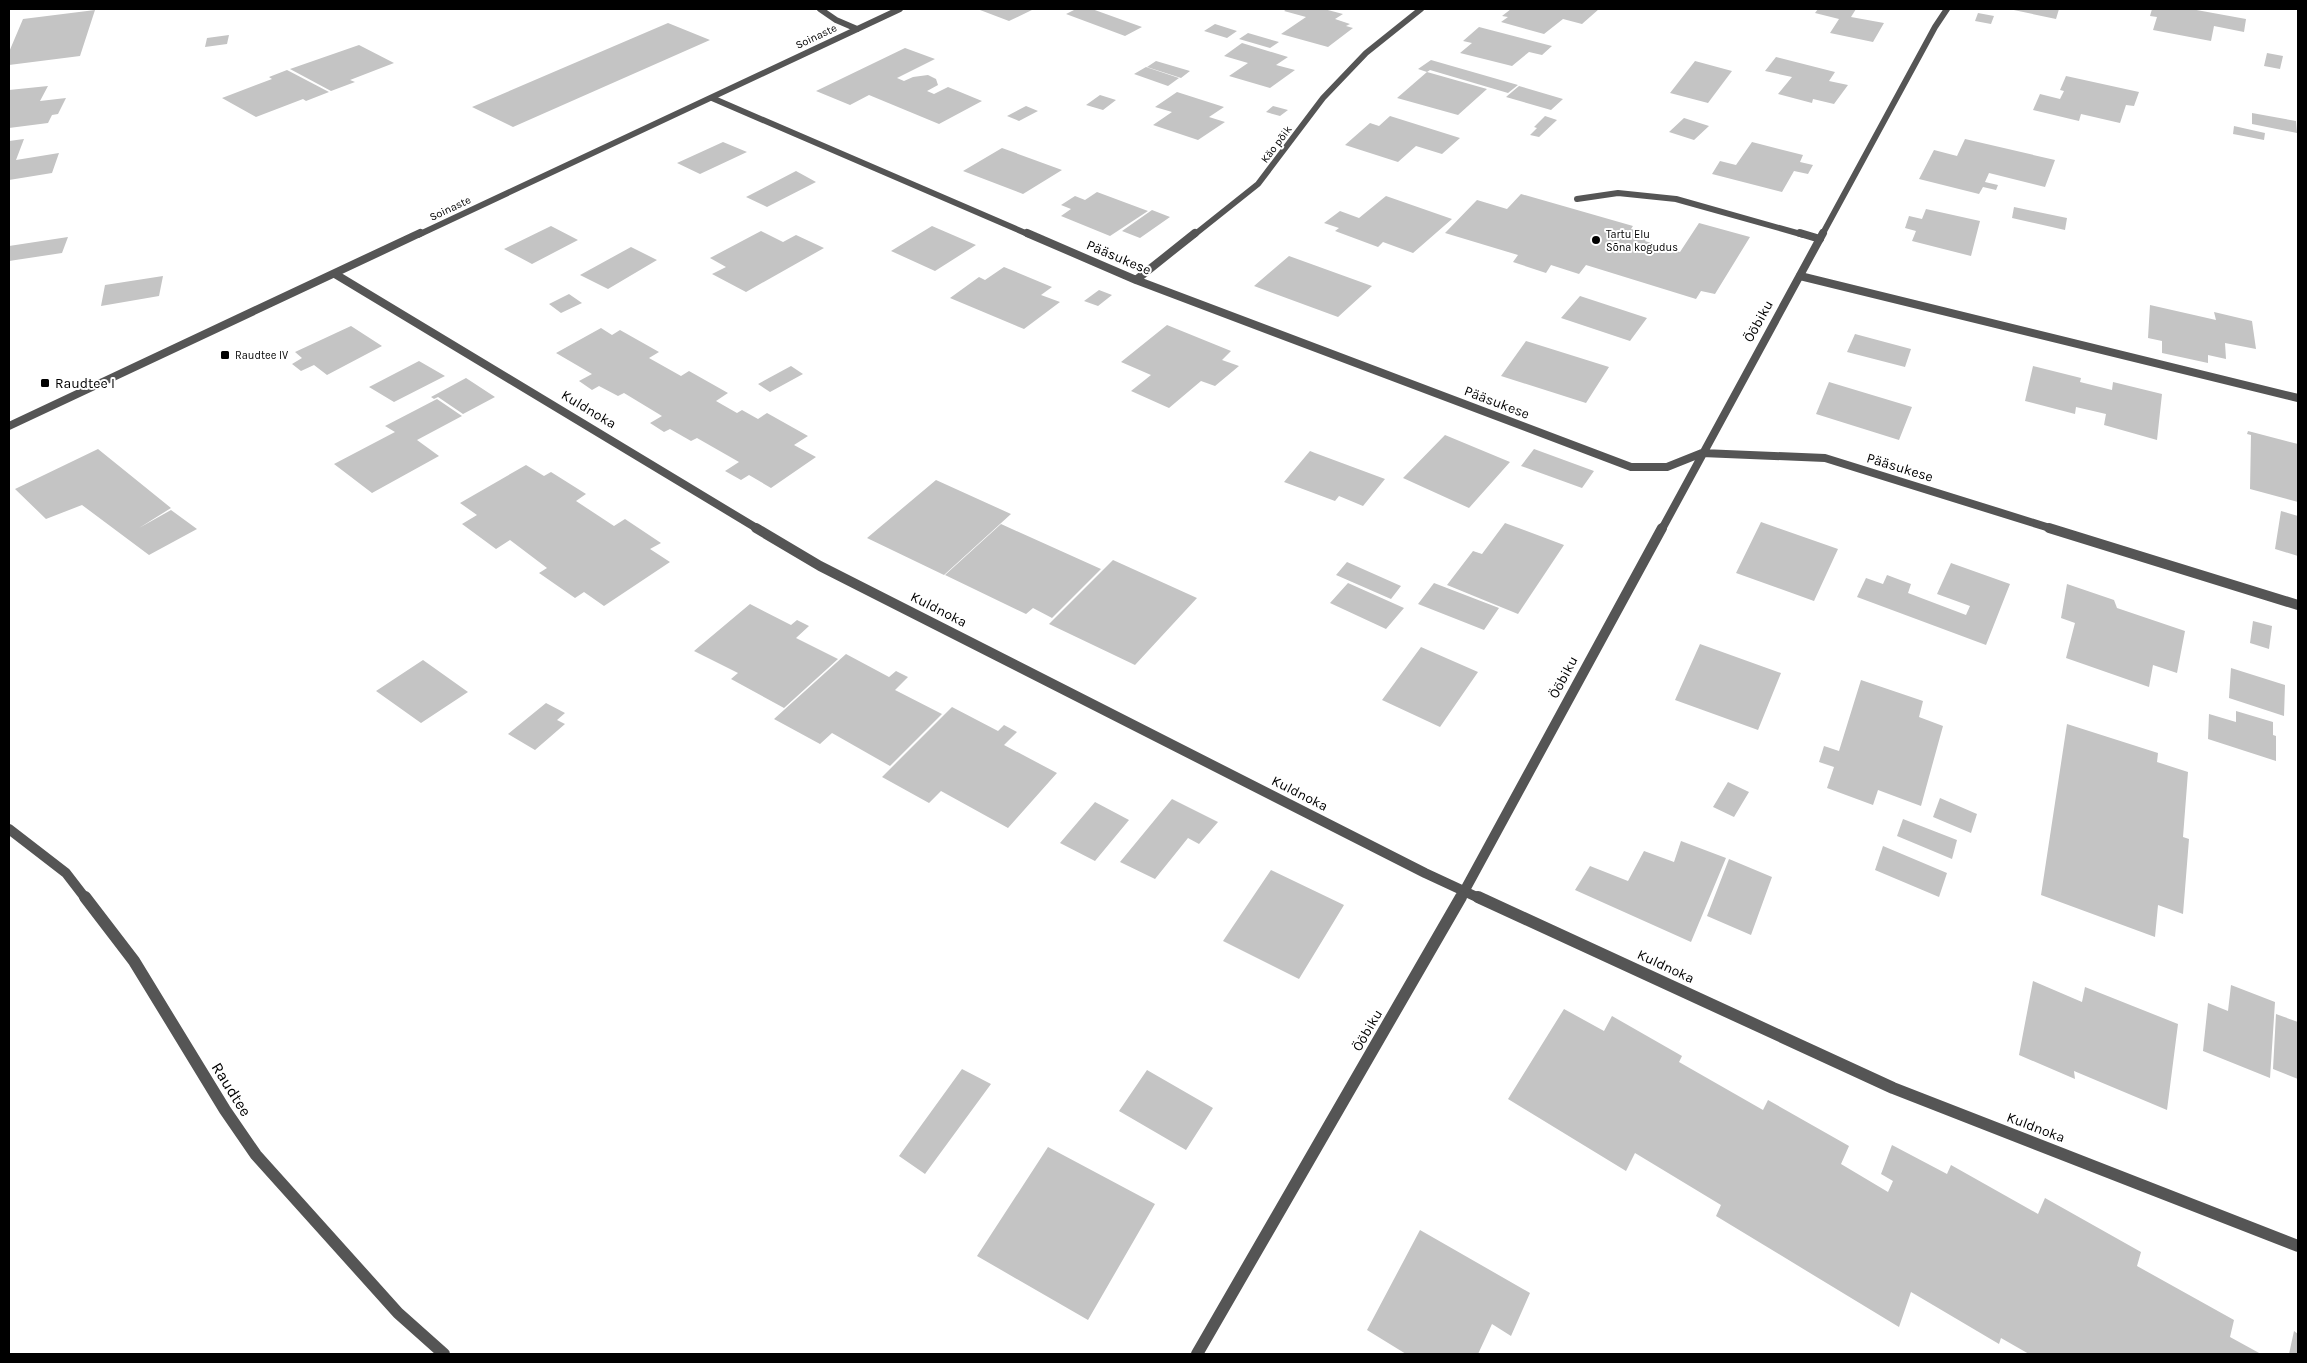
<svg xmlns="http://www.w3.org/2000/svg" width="2307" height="1363" font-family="Karla,sans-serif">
<rect width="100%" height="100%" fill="#fff"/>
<!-- building -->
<path fill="#c4c4c4" d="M983 9H1034L1009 21 980 10Z
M1076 9H1092L1142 27 1125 36 1066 14Z
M1287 9H1324L1343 14 1335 19 1350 24 1346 26 1353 28 1328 47 1281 34 1306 17 1284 11Z
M1511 9H1599L1582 24 1563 19 1544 34 1501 22 1508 17 1502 16Z
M1818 9H1856L1851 17 1884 23 1873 42 1830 33 1839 19 1815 13Z
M2009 9H2059L2056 19Z
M2152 9H2191L2246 19 2244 32 2214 26 2211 41 2153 30 2157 17 2150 16Z
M95 10 80 56 9 65V52L23 19Z
M1978 13 1994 16 1991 24 1975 21Z
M668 23 710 40 513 127 472 107Z
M1215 24 1237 31 1227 38 1204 31Z
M1479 27 1552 46 1542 55 1529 52 1512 66 1460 53 1472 43 1463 41Z
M1248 33 1279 42 1270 48 1239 39Z
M229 35 227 44 205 47 207 38Z
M1242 43 1288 57 1276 65 1295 70 1270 88 1229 76 1248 63 1224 56Z
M359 45 394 63 350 80 355 82 331 91 290 69Z
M905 48 935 59 897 78 904 81 913 77 928 75 936 79 938 85 927 91 934 94 948 87 982 101 939 124 869 95 850 105 816 91Z
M2267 53 2283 56 2280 69 2264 66Z
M1776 57 1835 72 1829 81 1848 85 1834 104 1813 99 1812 103 1778 94 1792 77 1765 71Z
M1431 60 1518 85 1508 93 1430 70 1427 72 1418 69Z
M1156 61 1190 71 1181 78 1147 67Z
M1695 61 1732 71 1708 103 1670 93Z
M1146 67 1179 78 1168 86 1134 74Z
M287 70 329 92 306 101 303 99 256 117 222 98 272 79 269 77Z
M1427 72 1487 89 1458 115 1397 98Z
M2066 76 2139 92 2134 106 2126 105 2120 123 2081 114 2079 121 2033 110 2040 94 2060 99 2064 91 2060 90Z
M48 86 40 101 66 98 58 114 52 115 48 123 9 128V90Z
M1519 86 1563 99 1551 110 1506 97Z
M1177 92 1224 107 1209 117 1225 122 1198 140 1153 125 1172 112 1155 107Z
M1100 95 1116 100 1103 110 1086 105Z
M1026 106 1038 111 1019 121 1007 116Z
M1273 106 1288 110 1280 116 1266 112Z
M2252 113 2296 121 2297 133 2252 124Z
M1390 116 1460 138 1442 154 1416 146 1398 162 1345 145 1370 123 1379 126Z
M1545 116 1557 120 1539 137 1530 135 1537 128 1534 127Z
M1684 118 1709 126 1694 140 1669 132Z
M2234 126 2265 133 2264 140 2233 134Z
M24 139 16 160 59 153 52 173 9 180V141Z
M1965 139 2055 160 2045 187 1989 173 1985 182 1998 185 1996 190 1983 187 1979 194 1919 179 1934 150 1957 156Z
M723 142 747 152 700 174 677 163Z
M1752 142 1803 155 1800 162 1813 165 1808 174 1794 171 1782 192 1712 174 1720 161 1736 165Z
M1002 148 1062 170 1023 194 963 171Z
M796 171 816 182 767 207 746 197Z
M1097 192 1148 211 1110 236 1061 216 1071 209 1061 205 1075 196 1085 200Z
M1521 194 1633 226 1631 229 1650 234 1645 241 1680 252 1699 223 1750 237 1715 294 1701 291 1696 299 1586 265 1579 274 1551 265 1546 273 1513 262 1518 255 1445 233 1477 200 1507 209Z
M1386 196 1452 219 1413 253 1383 242 1378 247 1335 231 1339 228 1324 223 1340 211 1359 218Z
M2014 207 2067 218 2065 230 2012 218Z
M1926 209 1980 221 1971 256 1912 241 1916 231 1905 228 1909 216 1922 219Z
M1152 210 1170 217 1140 238 1122 231Z
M551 226 578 240 532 264 504 249Z
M932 226 976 245 935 271 891 251Z
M761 231 783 242 796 235 824 248 746 292 712 274 726 267 710 258Z
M68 237 62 253 9 261V246Z
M631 247 657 260 608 289 580 275Z
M1289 256 1372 286 1338 317 1254 286Z
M1004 267 1052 287 1041 295 1060 302 1024 329 950 298 979 277 985 280Z
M163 276 159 296 101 306 105 285Z
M1099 290 1112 295 1098 306 1084 301Z
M569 294 582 303 561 313 549 304Z
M1580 296 1647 318 1630 341 1561 318Z
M2150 305 2216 320 2214 312 2252 321 2256 349 2225 343 2226 359 2208 355V363L2162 353V341L2148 338Z
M1167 325 1231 351 1222 360 1239 366 1215 386 1201 381 1169 408 1131 391 1151 375 1121 362Z
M351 326 382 346 327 375 314 365 301 371 292 364 302 358 295 352Z
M601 328 612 335 620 330 659 352 649 358 681 376 689 371 728 393 716 401 737 413 742 410 758 419 767 413 808 436 794 445 816 457 771 488 749 475 741 480 725 471 739 462 697 438 691 441 670 429 664 432 650 423 662 416 624 393 618 396 599 386 592 390 579 381 592 374 556 353Z
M1855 334 1911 349 1905 367 1847 352Z
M1526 341 1609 367 1586 403 1501 376Z
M419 361 445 376 394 402 369 387Z
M791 366 803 374 770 392 758 384Z
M2033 366 2081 378 2080 382 2112 390 2113 382 2162 394 2157 440 2104 425 2106 414 2076 407 2075 414 2025 401Z
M466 378 495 397 463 414 438 397 434 399 431 397Z
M1829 382 1912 407 1899 440 1816 414Z
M437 399 462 416 417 440 439 456 372 493 334 464 395 432 385 426Z
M2248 431 2298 444V502L2250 489 2251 435 2247 434Z
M1445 435 1510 462 1469 508 1403 478Z
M98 449 171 508 139 528 171 510 197 529 149 555 82 505 46 519 15 489Z
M1534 449 1594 471 1582 488 1521 466Z
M1310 451 1315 453 1385 479 1363 506 1339 496 1335 501 1284 482Z
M526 465 544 476 551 472 586 494 576 501 614 526 625 519 661 543 650 549 670 562 604 606 584 592 575 598 539 573 547 568 510 540 496 549 462 524 477 515 460 503Z
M936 480 1011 514 944 575 867 538Z
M2281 511 2298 516V556L2275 549Z
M1761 522 1838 549 1814 601 1736 573Z
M1505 523 1564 545 1518 614 1447 585 1473 551 1482 554Z
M1001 524 1101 569 1052 618 1033 608 1026 614 945 575Z
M1113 560 1197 598 1135 665 1049 624Z
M1347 562 1401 586 1391 599 1336 575Z
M1951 563 2010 584 1986 645 1857 597 1866 578 1883 584 1887 575 1911 584 1908 593 1966 615 1970 606 1937 594Z
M1348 583 1404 608 1386 629 1330 603Z
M1434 583 1499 608 1484 630 1418 604Z
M2067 584 2114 600 2117 608 2185 631 2177 673 2153 665 2149 687 2066 658 2075 623 2061 618Z
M750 604 791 625 797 620 809 626 796 638 838 659 784 708 731 679 738 673 694 651Z
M2253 621 2272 626 2269 649 2250 643Z
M1700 644 1781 673 1758 730 1675 700Z
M1421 647 1478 672 1440 727 1382 700Z
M846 654 889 677 896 671 908 677 895 690 942 714 890 766 832 733 820 744 774 719Z
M423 660 468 692 421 723 376 691Z
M2231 668 2285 685 2284 716 2229 698Z
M1861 680 1923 701 1919 717 1943 726 1921 806 1878 790 1873 805 1827 788 1834 767 1819 762 1824 746 1839 751Z
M546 703 565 713 557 720 565 724 535 750 508 734Z
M952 707 998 731 1004 725 1017 732 1004 745 1057 773 1008 828 941 791 929 803 882 777Z
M2236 711 2273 722V735L2276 736V761L2208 739 2209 714 2236 722Z
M2067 724 2158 753 2157 762 2188 772 2183 837 2189 839 2183 914 2158 905 2155 937 2041 895Z
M1728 782 1749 792 1734 817 1713 807Z
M1940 798 1977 814 1971 833 1933 817Z
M1172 799 1218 822 1199 844 1188 838 1155 879 1120 862Z
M1095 802 1129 820 1095 861 1060 843Z
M1903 819 1957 840 1952 859 1897 836Z
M1681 841 1726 858 1691 942 1575 890 1590 866 1628 881 1644 851 1674 862Z
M1883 846 1947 873 1939 897 1875 870Z
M1729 859 1772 877 1751 935 1707 916Z
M1271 870 1344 905 1299 979 1223 941Z
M2033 981 2082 1002 2085 987 2178 1024 2167 1110 2074 1071 2075 1079 2019 1055Z
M2231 985 2275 1002 2270 1078 2203 1051 2208 1003 2228 1011Z
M1564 1009 1604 1031 1612 1016 1682 1056 1679 1062 1763 1110 1768 1100 1849 1146 1841 1164 1888 1192 1893 1181 1881 1174 1892 1145 1947 1174 1951 1165 2038 1214 2045 1198 2141 1252 2137 1266 2234 1320 2230 1337 2261 1354H2029L2001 1338 1999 1344 1911 1292 1899 1327 1716 1216 1721 1205 1635 1153 1626 1171 1508 1099Z
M2276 1014 2298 1022V1079L2273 1069Z
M962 1069 991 1084 925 1174 899 1156Z
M1147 1070 1213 1108 1186 1150 1119 1111Z
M1048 1147 1155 1204 1088 1320 977 1256Z
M1420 1230 1530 1293 1511 1336 1492 1324 1478 1354H1406L1367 1330Z
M2294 1331 2298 1334V1354H2289Z"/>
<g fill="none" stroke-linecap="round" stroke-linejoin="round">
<!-- service-far1 -->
<path stroke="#555" stroke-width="6" d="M1577 199 1618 193 1676 199 1804 235"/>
<!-- service -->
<path stroke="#555" stroke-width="8" d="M1800 233 1820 239
M1800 276 2298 398"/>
<!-- minor-far3 -->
<path stroke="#555" stroke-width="6" d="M820 9 836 20 857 29
M712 98 1030 235
M1194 235 1258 184 1323 98 1366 53 1421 9
M1822 235 1935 27 1947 9"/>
<!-- minor-far2 -->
<path stroke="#555" stroke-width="8" d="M1027 233 1136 280 1631 467H1667L1702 453 1825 458 2053 529
M335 274 758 529
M1136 280 1195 233
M1662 529 1823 233"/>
<!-- minor-far1 -->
<path stroke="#555" stroke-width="10" d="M756 528 820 566 1425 873 1481 899
M2049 528 2298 605
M9 829 66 873 86 899
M1460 899 1662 528"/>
<!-- minor -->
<path stroke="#555" stroke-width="12" d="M85 897 134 961 225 1110 256 1155 398 1313 444 1354
M1478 897 1893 1088 2298 1246
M1197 1354 1461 897"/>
<!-- tertiary-far1 -->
<path stroke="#555" stroke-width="6" d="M418 235 900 9"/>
<!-- tertiary -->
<path stroke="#555" stroke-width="8" d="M9 426 420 233"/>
</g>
<!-- markers -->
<g fill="#000" stroke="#fff" stroke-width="2">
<circle cx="1596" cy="240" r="5"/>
<rect x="220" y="350" width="10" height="10" rx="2.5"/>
<rect x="40" y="378" width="10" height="10" rx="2.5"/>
</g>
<g text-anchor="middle" stroke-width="4" stroke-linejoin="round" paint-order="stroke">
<!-- far-street labels -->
<g font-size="11" fill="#000" stroke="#fff">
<text transform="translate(816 36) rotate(-25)" y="4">Soinaste</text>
<text transform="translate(1276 144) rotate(-53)" y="4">Käo põik</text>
<text transform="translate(450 208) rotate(-25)" y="4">Soinaste</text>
</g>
<!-- far-poi labels -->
<g font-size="11" fill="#000" stroke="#fff" text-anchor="start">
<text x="1606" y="238">Tartu Elu<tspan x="1606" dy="13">Sõna kogudus</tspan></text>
<text x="235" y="359">Raudtee IV</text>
</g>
<!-- street labels -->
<g font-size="14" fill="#000" stroke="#fff">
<text transform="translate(1119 257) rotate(23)" y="5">Pääsukese</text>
<text transform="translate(1758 321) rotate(-61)" y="5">Ööbiku</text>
<text transform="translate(1497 402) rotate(21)" y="5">Pääsukese</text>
<text transform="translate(589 409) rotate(31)" y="5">Kuldnoka</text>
<text transform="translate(1900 467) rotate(17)" y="5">Pääsukese</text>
<text transform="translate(939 609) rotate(27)" y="5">Kuldnoka</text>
<text transform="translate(1563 677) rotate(-62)" y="5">Ööbiku</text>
<text transform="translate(1300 793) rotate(27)" y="5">Kuldnoka</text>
<text transform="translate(1666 966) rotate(25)" y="5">Kuldnoka</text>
<text transform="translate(1367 1030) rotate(-60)" y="5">Ööbiku</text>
<text transform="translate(2036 1127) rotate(21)" y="5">Kuldnoka</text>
</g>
<!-- poi labels -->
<g font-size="14" fill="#000" stroke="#fff" text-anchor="start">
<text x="55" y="388">Raudtee I</text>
</g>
<!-- near-street labels -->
<g font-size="16" fill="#000" stroke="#fff">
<text transform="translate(232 1089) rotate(58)" y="6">Raudtee</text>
</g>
</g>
<!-- border -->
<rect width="2307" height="1363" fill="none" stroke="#000000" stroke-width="20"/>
</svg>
